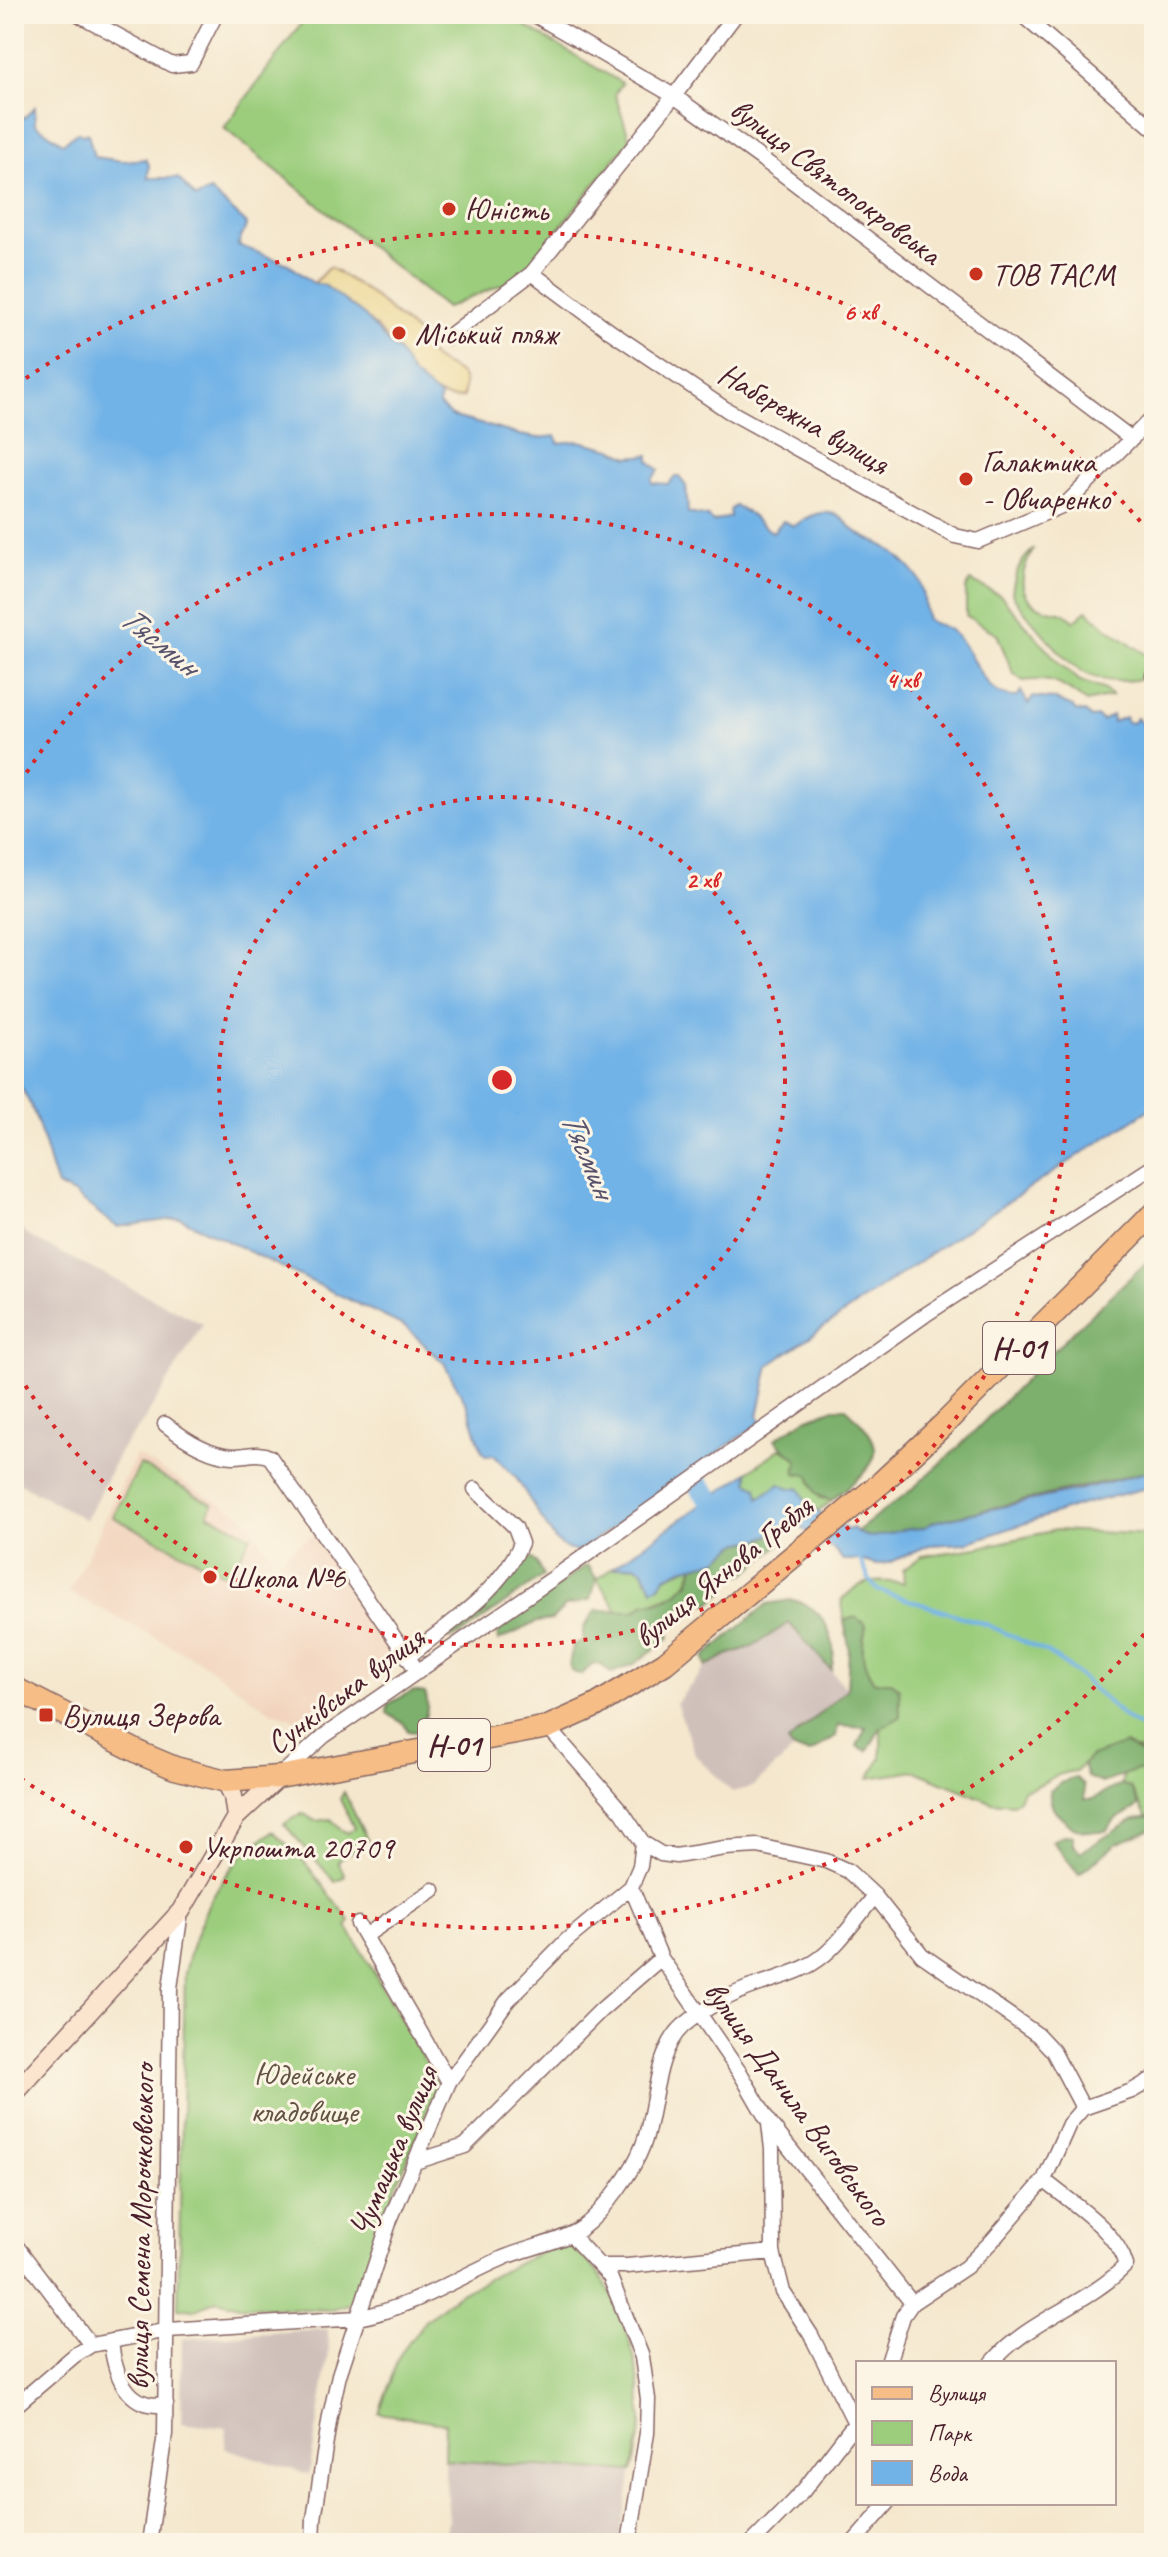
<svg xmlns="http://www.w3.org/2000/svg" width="1168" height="2557" font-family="Caveat,sans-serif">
<rect width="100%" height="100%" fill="#fcf5e5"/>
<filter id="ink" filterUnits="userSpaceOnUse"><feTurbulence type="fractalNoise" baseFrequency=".0125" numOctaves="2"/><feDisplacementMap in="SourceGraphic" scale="16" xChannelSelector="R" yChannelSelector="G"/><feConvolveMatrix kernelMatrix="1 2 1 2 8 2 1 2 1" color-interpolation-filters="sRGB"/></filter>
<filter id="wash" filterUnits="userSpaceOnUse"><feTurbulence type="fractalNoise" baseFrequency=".006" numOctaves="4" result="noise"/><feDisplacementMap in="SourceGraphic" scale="32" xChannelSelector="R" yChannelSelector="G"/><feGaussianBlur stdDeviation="1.8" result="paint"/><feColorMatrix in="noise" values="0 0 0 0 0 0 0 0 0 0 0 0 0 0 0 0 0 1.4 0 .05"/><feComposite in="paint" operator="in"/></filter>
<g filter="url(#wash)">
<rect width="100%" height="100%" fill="#f4e7cd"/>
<!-- built -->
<path fill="#f2d4be" d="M136 1455 245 1517 275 1561 314 1534 399 1659 305 1723 268 1710 200 1661 69 1592Z"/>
<!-- industrial -->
<path fill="#cfc0ba" d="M14 1223 32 1238 203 1324 145 1419 120 1451 86 1520 14 1480Z
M789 1623 847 1689 789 1742 794 1750 752 1787 732 1792 696 1756 676 1703 706 1667 727 1655 751 1647Z
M328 2329 329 2353 309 2475 225 2448 227 2428 181 2423 182 2339Z
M444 2460 632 2472 619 2543H443L449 2519Z"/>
<!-- green -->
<path fill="#9bcd7d" stroke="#727654" stroke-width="2" d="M308 14H505L622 83 615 94 630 140 520 277 446 308 224 128Z
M1034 549C1020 571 1014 598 1045 609 1059 614 1062 608 1074 621L1087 610 1105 626 1154 660C1154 672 1147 678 1135 680 1091 686 1075 669 1048 639 1035 624 1023 611 1012 594 1014 576 1019 561 1034 549Z
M971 581 1001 596 1059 663 1080 681 1103 689 1112 696 1086 702C1062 684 1053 677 1023 681L1013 673 997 634 966 616V588Z
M781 1448 793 1455 798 1462 795 1473 809 1475 820 1498 832 1500 818 1512 808 1506 802 1496 759 1499 748 1482V1472Z
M140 1465 213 1504 208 1514 251 1536 229 1577 113 1517Z
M1056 1530 1154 1535V1761L1144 1758 1137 1749C1108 1751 1098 1749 1076 1771 1052 1773 1045 1786 1023 1790L1019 1799 1013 1804 991 1802 915 1771 869 1778 881 1758V1728L900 1717 899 1688 891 1682H874C860 1661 861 1649 866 1625L855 1617 844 1621 842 1600C862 1577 876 1581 904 1583L903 1570 922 1556 977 1548Z
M634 1565 642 1569 646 1579 660 1586 665 1577 694 1565C687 1593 673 1597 648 1603 636 1606 648 1604 637 1610 632 1612 624 1611 618 1611L597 1579 612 1568Z
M1137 1770 1154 1775V1817L1147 1818 1131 1788 1121 1784 1124 1774Z
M344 1792 368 1842 338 1861 345 1876 335 1882 284 1824 302 1813 316 1821 331 1819 340 1829 348 1833 354 1828 340 1799Z
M273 1831 303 1860 350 1921 347 1926 438 2084 386 2211 357 2295 348 2304 328 2310 239 2306 217 2300 193 2310 178 2308 185 1972C196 1929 209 1893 239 1859 248 1848 262 1840 273 1831Z
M569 2246C582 2257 596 2267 604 2281 629 2321 646 2389 640 2436 638 2448 635 2460 632 2472L444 2460 445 2423 379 2413 399 2356 425 2321 456 2295 550 2247Z"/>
<!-- forest -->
<path fill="#7cb06c" stroke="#63684c" stroke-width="2" d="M1154 1255V1470L933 1522 920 1531 907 1530 869 1538 860 1536 856 1532 910 1491 959 1447 1064 1340Z
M834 1408H846C896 1454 875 1464 832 1500 815 1497 813 1491 809 1475L795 1473 798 1462C792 1452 782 1449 775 1439L806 1419Z
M780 1531 781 1543 745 1574 732 1575 726 1580 724 1591 709 1604 691 1600 682 1604C680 1616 678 1621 665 1625L670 1637 634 1664 611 1673 603 1666 593 1663 581 1675 571 1671 570 1661 573 1645 583 1641V1629L596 1610 635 1611 645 1603 660 1602 677 1593 690 1581 694 1565 717 1560 737 1544 761 1539Z
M524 1553 536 1562 543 1576 463 1633 451 1639 446 1633Z
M587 1565 597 1579 590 1600 565 1606 552 1620 537 1622 498 1641C494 1620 522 1617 534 1603Z
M791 1600C823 1604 840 1641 831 1670L789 1623 751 1647 727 1655 706 1667 704 1657 767 1604Z
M855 1617 866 1625C861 1648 860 1661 874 1682H891L899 1688 900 1717 881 1728 867 1751 857 1746 866 1727 838 1725 836 1736 810 1753 794 1750 788 1742 847 1689 849 1646 844 1621Z
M413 1691 425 1693C430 1705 426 1723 416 1732L408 1731 404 1724 387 1713 388 1704Z
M1125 1744C1136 1749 1142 1757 1154 1760V1775L1137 1770 1102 1783 1087 1777 1083 1764 1091 1756Z
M1075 1777 1084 1785 1085 1799H1093L1121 1784 1131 1788 1139 1806 1115 1820 1106 1831C1098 1831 1087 1832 1080 1830 1064 1823 1048 1809 1050 1791L1059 1784Z
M1154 1817V1828L1116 1844 1079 1874 1052 1841 1063 1835 1073 1836V1845L1081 1852 1134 1819Z"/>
<!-- sand -->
<path fill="#eeda9e" stroke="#9c7c64" stroke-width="2" d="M329 267C342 275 355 283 367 291 387 306 402 323 422 336 424 344 428 354 435 359 452 372 469 367 463 397 442 405 413 380 402 361 399 355 402 355 397 350 387 340 378 327 366 318 350 304 333 292 314 283Z"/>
<!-- water -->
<path fill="#72b3e7" stroke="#5e6989" stroke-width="2" d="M35 107V124L63 143 78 132 83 135 88 133 94 157 123 161 146 159 149 165 148 178H178L196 198 210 191 245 222 246 226 238 245 288 264 313 283 324 285 365 316 390 345 399 352 412 374 440 397 439 405 451 416 520 435 538 438 556 436 558 443 579 441 612 449 629 457 649 455V461L659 470 652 479V483L668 484 675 477H679L686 486 688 513 708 517 713 522 730 517V510L735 506C752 512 758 525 773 532L783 521 794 526C804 520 816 511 829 513 840 514 847 523 854 530 863 538 877 541 887 548 896 554 912 569 918 578 926 591 923 606 927 620 935 625 944 625 951 631 975 650 981 699 1017 697L1021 691 1028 704 1033 697 1053 699 1073 707 1075 711 1085 712 1091 718 1098 717 1102 721 1112 715 1113 722 1125 717 1127 722 1132 723 1137 718 1143 725 1154 726V1106L950 1240 769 1365 758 1416 762 1421 578 1552 567 1549 555 1540 517 1479 494 1455 486 1456 482 1451 468 1407 444 1363 406 1327 180 1218 117 1227 74 1194 57 1186C43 1149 40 1110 14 1078V111L24 118Z
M1154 1470V1486L1080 1505 966 1543 929 1545 891 1562 877 1565 860 1560H843L834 1549 795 1524 761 1539 737 1544 717 1560 682 1569 665 1577 660 1586 653 1589 642 1569 634 1565 612 1568 748 1472V1482L757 1487 759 1498 780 1484 790 1489 799 1487 808 1506 848 1530 853 1528C867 1544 884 1534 902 1530 917 1527 919 1532 933 1522L1074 1491Z"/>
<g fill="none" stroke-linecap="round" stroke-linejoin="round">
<!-- stream -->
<path stroke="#72b3e7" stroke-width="4" d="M858 1555 870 1581 877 1590 988 1625 1046 1652 1073 1670 1123 1716 1154 1736"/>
<!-- river -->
<path stroke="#72b3e7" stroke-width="22" d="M684 1457C693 1480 711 1504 731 1517"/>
</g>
</g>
<g filter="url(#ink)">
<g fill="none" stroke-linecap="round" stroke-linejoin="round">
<defs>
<path id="street" d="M78 14 172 65 191 63 216 14
M533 14 674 96 780 172 1132 439
M1021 14 1154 129
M532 273 611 332 727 410 955 536 978 541 1066 504 1154 416
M448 337 532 273 674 96 736 14
M1153 675 1154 674
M165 1424C184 1439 209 1455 233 1456 247 1456 257 1451 270 1457L418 1672
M408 1657C448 1624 501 1592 521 1543L515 1527 475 1489
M548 1727 623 1813 643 1843 661 1854 676 1856 725 1848 758 1846 826 1861 848 1871 875 1896 922 1955 1038 2035 1053 2051 1083 2108
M282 1774 324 1736 555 1577 925 1315 1154 1166
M631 1887 661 1958 742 2076 768 2121 912 2303
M358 1924 449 2082
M365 1936 433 1890
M769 2124 772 2149 773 2252 783 2292 811 2335 855 2423
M415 2162 465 2146 601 2010 661 1958
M571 2235 610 2277 642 2357 648 2399 647 2433 629 2543
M14 2243 91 2345
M601 2266H627L773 2252
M111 2341C114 2373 127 2411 166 2404
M888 2363 903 2316 912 2303 966 2267 992 2241 1044 2180 1069 2124 1083 2108 1132 2091 1154 2078
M992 2363C1027 2320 1088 2305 1126 2265 1116 2229 1072 2204 1044 2180
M14 2407 75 2355 91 2345 168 2330 358 2318C410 2308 455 2279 503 2258 526 2248 564 2241 582 2228 604 2211 633 2172 643 2145 656 2111 654 2052 683 2026 703 2009 733 1993 757 1985 776 1978 796 1974 813 1963 838 1948 856 1918 875 1896
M149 2543 165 2434 170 1988 181 1911
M313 2543 314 2519 330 2416 339 2375 390 2220 449 2082 508 2000 567 1940 631 1887 640 1866 643 1843
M752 2543 803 2491 858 2419
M853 2543 888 2503"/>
<path id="secondary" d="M226 1781 233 1796 236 1817
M14 2094 181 1911 236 1817 279 1777"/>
<path id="primary" d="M14 1688 144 1755 175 1768 226 1781 279 1777 548 1727 595 1706 665 1663 882 1482 944 1424 1154 1213"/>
</defs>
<!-- street casing -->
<use href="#street" stroke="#866564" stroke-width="17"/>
<!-- secondary casing -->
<use href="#secondary" stroke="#866564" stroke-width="21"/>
<!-- primary casing -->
<use href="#primary" stroke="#866564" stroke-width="25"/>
<!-- street -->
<use href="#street" stroke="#fff" stroke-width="14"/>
<!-- secondary -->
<use href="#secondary" stroke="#fbe5cf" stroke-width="18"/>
<!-- primary -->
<use href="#primary" stroke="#f6be86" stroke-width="22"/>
</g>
</g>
<!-- distance rings -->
<g fill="none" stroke="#d62828" stroke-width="4" stroke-dasharray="4 8">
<circle cx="502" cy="1080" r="283"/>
<path d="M14 793A566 566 0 1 1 14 1367"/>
<path d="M1152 1625A848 848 0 0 1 16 1775M16 385A848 848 0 0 1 1152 535"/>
</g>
<!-- markers -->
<g fill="#c8321e" stroke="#fcf5e5" stroke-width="3">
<circle cx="449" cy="209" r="8"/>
<circle cx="976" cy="274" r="8"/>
<circle cx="399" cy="333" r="8"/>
<circle cx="966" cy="479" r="8"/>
<circle cx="210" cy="1577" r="8"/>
<rect x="38" y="1707" width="16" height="16" rx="4"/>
<circle cx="186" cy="1847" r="8"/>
</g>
<g text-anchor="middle" stroke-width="6" stroke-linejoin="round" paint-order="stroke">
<!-- shield labels -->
<g fill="#fcf5e5" stroke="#7f5f63" stroke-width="2">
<rect x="983" y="1322" width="72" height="52" rx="6"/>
<rect x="418" y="1719" width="72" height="52" rx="6"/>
</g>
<g font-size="30" font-weight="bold" fill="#4a1f2b">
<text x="1019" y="1358">Н-01</text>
<text x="454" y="1755">Н-01</text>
</g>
<!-- street labels -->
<g font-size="32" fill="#4a1f2b" stroke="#fcf5e5">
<text transform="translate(836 181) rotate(37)" y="11">вулиця Святопокровська</text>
<text transform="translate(804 418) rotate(30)" y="11">Набережна вулиця</text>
<text transform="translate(723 1571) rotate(-39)" y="11">вулиця Яхнова Гребля</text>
<text transform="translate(345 1690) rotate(-37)" y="11">Сунківська вулиця</text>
<text transform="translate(798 2103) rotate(54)" y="11">вулиця Данила Виговського</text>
<text transform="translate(393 2151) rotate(-67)" y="11">Чумацька вулиця</text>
<text transform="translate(140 2227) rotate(-89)" y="11">вулиця Семена Морочковського</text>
</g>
<!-- poi labels -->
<g font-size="32" fill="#4a1f2b" stroke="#fcf5e5" text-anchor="start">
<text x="465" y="220">Юність</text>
<text x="992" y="285">ТОВ ТАСМ</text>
<text x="415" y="344">Міський пляж</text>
<text x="982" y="472">Галактика<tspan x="982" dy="37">- Овчаренко</tspan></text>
<text x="226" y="1588">Школа №6</text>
<text x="62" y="1726">Вулиця Зерова</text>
<text x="202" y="1858">Укрпошта 20709</text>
</g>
<!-- park labels -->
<g font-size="32" fill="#625344" stroke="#fcf5e5">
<text x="304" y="2085">Юдейське<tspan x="304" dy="37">кладовище</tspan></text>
</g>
<!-- water labels -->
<g font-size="34" font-style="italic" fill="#58536d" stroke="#fcf5e5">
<text transform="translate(160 640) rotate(39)" y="12">Тясмин</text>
<text transform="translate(589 1154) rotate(67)" y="12">Тясмин</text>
</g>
</g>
<circle cx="502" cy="1080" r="12" fill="#d62828" stroke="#fcf5e5" stroke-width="4"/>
<g font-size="24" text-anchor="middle" font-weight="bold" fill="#d62828" stroke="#fcf5e5" stroke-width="6" stroke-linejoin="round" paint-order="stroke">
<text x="860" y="320">6 хв</text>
<text x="902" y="688">4 хв</text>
<text x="702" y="888">2 хв</text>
</g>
<!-- margin -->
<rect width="1168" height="2557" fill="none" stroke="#fcf5e5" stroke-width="48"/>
<!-- legend -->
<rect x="856" y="2361" width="260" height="144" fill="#fcf5e5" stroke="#b59f9b" stroke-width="2"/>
<rect x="872" y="2387" width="40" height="12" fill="#f6be86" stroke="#b59f9b" stroke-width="2"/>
<text x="928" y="2401" font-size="24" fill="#4a1f2b">Вулиця</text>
<rect x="872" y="2421" width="40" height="24" fill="#9bcd7d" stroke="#b59f9b" stroke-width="2"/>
<text x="928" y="2441" font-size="24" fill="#4a1f2b">Парк</text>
<rect x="872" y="2461" width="40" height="24" fill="#72b3e7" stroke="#b59f9b" stroke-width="2"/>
<text x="928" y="2481" font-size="24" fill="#4a1f2b">Вода</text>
</svg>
